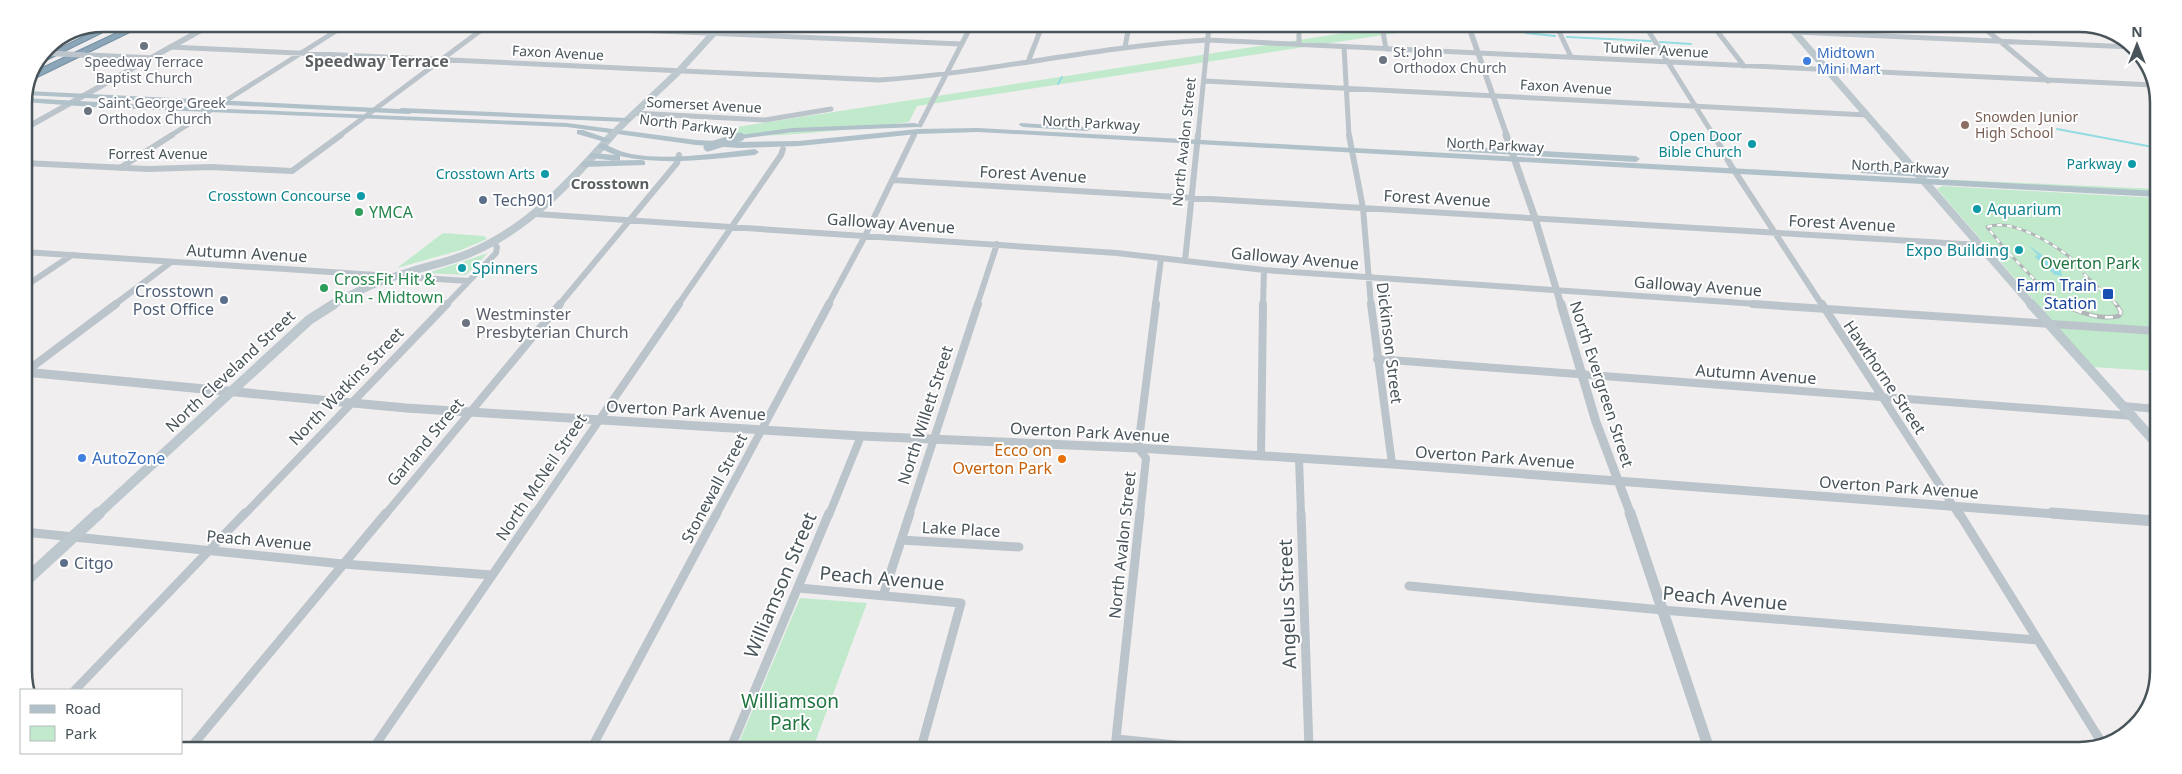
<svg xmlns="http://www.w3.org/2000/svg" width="2182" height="774" font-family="'Noto Sans',sans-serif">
<rect width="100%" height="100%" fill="#f1eeef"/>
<!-- green -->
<path fill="#c1eacc" d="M1389 26 1436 27 917 106 909 122C840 130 768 141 698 133Z
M1936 179 2157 189V193L1933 180Z
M1942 186 2157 198 2156 371 2092 367 1937 189Z
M443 233 484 236 487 239 461 250 397 268Z
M488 253 466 275 428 273Z
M800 598 867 603 813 748 737 747Z"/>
<!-- water -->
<path fill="#93dce2" d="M2028 245 2049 260 2059 264 2062 276 2055 275 2036 258 2035 256 2038 255Z"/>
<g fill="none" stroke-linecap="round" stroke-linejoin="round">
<!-- stream -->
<path stroke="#93dce2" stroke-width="2" d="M1518 27 1526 33 1555 36
M1567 37 1651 41
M1660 42 1691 44
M1058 84 1062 77
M2057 129 2158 148"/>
<defs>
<path id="motorway" d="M109 24H119L40 63 43 57Z
M136 24H146L33 79 36 71Z"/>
</defs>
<!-- motorway casing -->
<use href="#motorway" stroke="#7692a4" stroke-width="2"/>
<!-- minor-far3 -->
<path stroke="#bbc4ca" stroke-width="5" d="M520 25 961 44
M1299 26V44
M1382 26 1386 49
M147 27 201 30
M1557 27 1571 57
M1646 27 1714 136
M1714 27 1744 66
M1984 28 2048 81
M1795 32 2131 47
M170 47 879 80C990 73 1097 46 1208 40L2153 85
M1125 47 1129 26
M1344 47 1349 136
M1028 62 1042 26
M1204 81 1867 115
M634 113 765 120 831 109
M920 125 971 26
M170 136 347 24
M339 136 488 25
M1198 136 1209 26"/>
<!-- minor-far2 -->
<path stroke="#bbc4ca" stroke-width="6" d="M1349 135 1363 208 1371 305
M1714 135 1730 164 1822 305
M24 163 148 169 211 167 292 171 341 135
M120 168 172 135
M893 180 1980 245
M536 214 1117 253 1264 270 1772 305
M24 252 468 281
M1185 261 1198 135
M24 287 72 255
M114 305 171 262
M446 305 496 253 497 247 494 243
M559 305 677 163 679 155
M678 305 781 155 783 149
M828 305 865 236 914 135
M977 305 997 244
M1155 305 1161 259
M1263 305 1264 270"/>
<!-- minor-far1 -->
<path stroke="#bbc4ca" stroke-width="8" d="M1371 304 1392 464
M1753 304 2157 331
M1822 304 1959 515
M1377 359 2133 416
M24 373 116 304
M2123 406 2156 409
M1261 456 1263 304
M1299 458 1301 515
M244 515 447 304
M385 515 560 304
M534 515 679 304
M716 515 829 304
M829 515 861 436
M909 515 978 304
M1140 515 1146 458 1138 448 1156 304"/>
<!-- minor -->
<path stroke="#bbc4ca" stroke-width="9" d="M1301 513 1309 749
M1959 513 2102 743
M24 532 343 564 492 575
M901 540 1019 547
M1409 586 1662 610 2038 640
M799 588 961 603 921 748
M883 596 910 513
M75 690 245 513
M1117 739 1205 748
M192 746 386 513
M374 747 535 513
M592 747 717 513
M731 747 829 513
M1115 748 1140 513"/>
<!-- tertiary-far3 -->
<path stroke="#bbc4ca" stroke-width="5.5" d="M1469 27 1507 136
M84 55 150 58
M24 129 212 24"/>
<!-- tertiary-far2 -->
<path stroke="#bbc4ca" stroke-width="7" d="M1506 135 1535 218 1561 305"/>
<!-- tertiary-far1 -->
<path stroke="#bbc4ca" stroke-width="9" d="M1561 304 1596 422 1631 515
M24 372 406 408 861 436 1138 448 1392 464 2069 515"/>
<!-- tertiary -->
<path stroke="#bbc4ca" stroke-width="11" d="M1630 513 1709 749
M2052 513 2155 521"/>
<!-- secondary-far3 -->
<path stroke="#bcc7ce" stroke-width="7" d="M1790 27 1885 136
M623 124 679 71 721 25
M611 136 614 133"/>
<!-- secondary-far2 -->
<path stroke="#bcc7ce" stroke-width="8" d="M1884 135 2032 305
M332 305C357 290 384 279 412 271 432 265 451 261 470 253 528 229 571 181 612 135"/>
<!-- secondary-far1 -->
<path stroke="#bcc7ce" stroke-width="10" d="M2031 304 2156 443
M97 515 309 320 334 304"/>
<!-- secondary -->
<path stroke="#bcc7ce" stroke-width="12" d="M24 582 99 513"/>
<!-- primary -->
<path fill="#b1c1ca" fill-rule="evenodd" d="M27 91 399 109 402 108 627 118 631 120 627 122 412 113 409 114 25 95Z
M24 98 228 109 567 123 696 140 739 142 799 141 918 129 978 128 2157 191V197L978 132 918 134 799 146 739 148 696 145 567 127 92 107 24 102Z
M915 123 919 125 918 127 792 132 740 139 736 137 740 135 792 128Z
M1020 123 1087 127 1091 129 1087 131 1023 127 1019 125Z
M577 130H583L612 140 608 142H605L577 134Z
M602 143C612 147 620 152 631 154 671 161 715 153 755 149L759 152 755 155C711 159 664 166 620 156V160L617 161 590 158V154L593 153 615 155 599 148 598 146Z
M1452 146 1636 156 1640 159 1636 162 1449 151 1448 149Z
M642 160 645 161V165L584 167 580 164 584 161Z
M1864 168 1938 172 1942 175 1938 178 1861 173V169Z"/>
<!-- motorway -->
<use href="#motorway" fill="#8ba6b8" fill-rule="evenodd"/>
<defs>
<path id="rail-far1" d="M2084 274 2117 305
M2063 305 2057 303 2005 249 1987 227C2012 218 2052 243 2071 258"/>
<path id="rail" d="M2059 304C2079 311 2098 321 2119 316L2121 312 2116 304"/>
</defs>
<!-- rail-far1 casing -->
<use href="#rail-far1" stroke="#b1b5b8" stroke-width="3"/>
<!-- rail casing -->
<use href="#rail" stroke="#b1b5b8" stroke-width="4.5"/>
<!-- rail-far1 -->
<use href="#rail-far1" stroke="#fff" stroke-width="2" stroke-dasharray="5" stroke-linecap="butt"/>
<!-- rail -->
<use href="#rail" stroke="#fff" stroke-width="2.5" stroke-dasharray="8" stroke-linecap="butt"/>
<!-- tertiary-bridge -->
<path stroke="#bbc4ca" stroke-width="5.5" d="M44 53 84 55"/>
<!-- secondary-bridge -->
<path stroke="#bcc7ce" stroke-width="7" d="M614 133 623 124"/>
<!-- primary-bridge -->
<path stroke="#b1c1ca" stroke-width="9" d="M708 147 740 137"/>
</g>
<!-- markers -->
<g fill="#6b7280" stroke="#fff" stroke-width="2">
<circle cx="144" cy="46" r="5"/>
<circle cx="1383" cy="60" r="5"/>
<circle cx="88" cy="111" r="5"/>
<circle cx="466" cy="323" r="5"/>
</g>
<g fill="#3f7fe0" stroke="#fff" stroke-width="2">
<circle cx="1807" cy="61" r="5"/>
<circle cx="82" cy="458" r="5"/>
</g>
<circle fill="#8d6e63" stroke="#fff" stroke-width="2" cx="1965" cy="125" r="5"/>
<g fill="#0f9aa8" stroke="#fff" stroke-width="2">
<circle cx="1752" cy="144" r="5"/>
<circle cx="2132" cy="164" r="5"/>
<circle cx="545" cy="174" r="5"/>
<circle cx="361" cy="196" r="5"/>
<circle cx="1977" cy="209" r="5"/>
<circle cx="2019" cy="250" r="5"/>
<circle cx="462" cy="268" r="5"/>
</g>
<g fill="#5c6f8a" stroke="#fff" stroke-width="2">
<circle cx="483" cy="200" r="5"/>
<circle cx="224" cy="300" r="5"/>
<circle cx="64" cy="563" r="5"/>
</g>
<g fill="#2e9e5b" stroke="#fff" stroke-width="2">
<circle cx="359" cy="212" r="5"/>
<circle cx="324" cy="288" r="5"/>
</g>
<rect fill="#1a4fb4" stroke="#fff" stroke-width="2" x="2102" y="288" width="12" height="12" rx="2.5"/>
<circle fill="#e8710a" stroke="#fff" stroke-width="2" cx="1062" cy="459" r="5"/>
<g text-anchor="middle" stroke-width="4" stroke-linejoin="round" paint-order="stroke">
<!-- far-street labels -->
<g font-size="14" fill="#48545a" stroke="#fff">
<text transform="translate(1656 50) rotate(3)" y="5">Tutwiler Avenue</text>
<text transform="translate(558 53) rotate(3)" y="5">Faxon Avenue</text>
<text transform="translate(1566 87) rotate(3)" y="5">Faxon Avenue</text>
<text transform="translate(704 105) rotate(3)" y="5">Somerset Avenue</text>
<text transform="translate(1091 123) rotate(3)" y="5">North Parkway</text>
<text transform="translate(688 125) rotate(7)" y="5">North Parkway</text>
<text transform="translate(1184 142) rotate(-84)" y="5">North Avalon Street</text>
<text transform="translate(1495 145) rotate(3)" y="5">North Parkway</text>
<text x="158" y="159">Forrest Avenue</text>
<text transform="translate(1900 167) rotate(3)" y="5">North Parkway</text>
</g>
<!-- far-worship labels -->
<g font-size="14" fill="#5b616d" stroke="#fff" text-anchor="start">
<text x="1393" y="57">St. John<tspan x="1393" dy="16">Orthodox Church</tspan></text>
<text x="144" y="67" text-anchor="middle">Speedway Terrace<tspan x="144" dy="16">Baptist Church</tspan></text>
<text x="98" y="108">Saint George Greek<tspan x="98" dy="16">Orthodox Church</tspan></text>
</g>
<!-- far-shop labels -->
<g font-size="14" fill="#366cbe" stroke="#fff" text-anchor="start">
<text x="1817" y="58">Midtown<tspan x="1817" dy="16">Mini Mart</tspan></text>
</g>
<!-- far-education labels -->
<g font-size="14" fill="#785e54" stroke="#fff" text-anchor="start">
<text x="1975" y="122">Snowden Junior<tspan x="1975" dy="16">High School</tspan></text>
</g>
<!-- far-culture labels -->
<g font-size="14" fill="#0d838f" stroke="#fff" text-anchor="end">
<text x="1742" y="141">Open Door<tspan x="1742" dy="16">Bible Church</tspan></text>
<text x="2122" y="169">Parkway</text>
<text x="535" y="179">Crosstown Arts</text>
<text x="351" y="201">Crosstown Concourse</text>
</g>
<!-- far-neighbourhood labels -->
<g font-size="15" font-weight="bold" fill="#5c6062" stroke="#fff">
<text x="610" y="189">Crosstown</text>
</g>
<!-- far-quarter labels -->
<g font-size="16" font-weight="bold" fill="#5c6062" stroke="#fff">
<text x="377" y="67">Speedway Terrace</text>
</g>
<!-- street labels -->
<g font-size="16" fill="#48545a" stroke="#fff">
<text transform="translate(1033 174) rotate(3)" y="6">Forest Avenue</text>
<text transform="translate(1437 198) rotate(3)" y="6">Forest Avenue</text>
<text transform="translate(891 223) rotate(4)" y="6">Galloway Avenue</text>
<text transform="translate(1842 223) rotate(3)" y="6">Forest Avenue</text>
<text transform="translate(247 253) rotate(3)" y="6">Autumn Avenue</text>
<text transform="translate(1295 258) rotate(5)" y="6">Galloway Avenue</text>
<text transform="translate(1698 286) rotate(4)" y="6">Galloway Avenue</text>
<text transform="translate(1390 343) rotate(83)" y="6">Dickinson Street</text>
<text transform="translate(230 371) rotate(-43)" y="6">North Cleveland Street</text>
<text transform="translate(1756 374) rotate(4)" y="6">Autumn Avenue</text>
<text transform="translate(1885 377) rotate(56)" y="6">Hawthorne Street</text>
<text transform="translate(1602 384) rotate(72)" y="6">North Evergreen Street</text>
<text transform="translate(346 386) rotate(-46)" y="6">North Watkins Street</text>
<text transform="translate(686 410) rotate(3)" y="6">Overton Park Avenue</text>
<text transform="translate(925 415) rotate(-72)" y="6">North Willett Street</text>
<text transform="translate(1090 432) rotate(3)" y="6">Overton Park Avenue</text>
<text transform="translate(425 442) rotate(-50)" y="6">Garland Street</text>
<text transform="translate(1495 457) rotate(4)" y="6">Overton Park Avenue</text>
<text transform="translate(541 477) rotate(-56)" y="6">North McNeil Street</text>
<text transform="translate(1899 487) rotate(4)" y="6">Overton Park Avenue</text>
<text transform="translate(714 488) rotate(-62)" y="6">Stonewall Street</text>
<text transform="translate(961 529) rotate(3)" y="6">Lake Place</text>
<text transform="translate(259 540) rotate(5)" y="6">Peach Avenue</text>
<text transform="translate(1122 545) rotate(-84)" y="6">North Avalon Street</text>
</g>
<!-- service labels -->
<g font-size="16" fill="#4e5e75" stroke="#fff" text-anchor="start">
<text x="493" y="206">Tech901</text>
<text x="214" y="297" text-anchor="end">Crosstown<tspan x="214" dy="18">Post Office</tspan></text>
<text x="74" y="569">Citgo</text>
</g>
<!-- culture labels -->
<g font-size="16" fill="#0d838f" stroke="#fff" text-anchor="start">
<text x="1987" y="215">Aquarium</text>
<text x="2009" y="256" text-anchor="end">Expo Building</text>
<text x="472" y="274">Spinners</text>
</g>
<!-- leisure labels -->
<g font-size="16" fill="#27864d" stroke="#fff" text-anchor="start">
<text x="369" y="218">YMCA</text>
<text x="334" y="285">CrossFit Hit &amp;<tspan x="334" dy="18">Run - Midtown</tspan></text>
</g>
<!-- park labels -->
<g font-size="16" fill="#207440" stroke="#fff">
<text x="2090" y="269">Overton Park</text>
</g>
<!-- transit labels -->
<g font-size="16" fill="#164399" stroke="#fff" text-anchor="end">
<text x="2097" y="291">Farm Train<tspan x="2097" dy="18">Station</tspan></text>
</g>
<!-- worship labels -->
<g font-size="16" fill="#5b616d" stroke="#fff" text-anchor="start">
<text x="476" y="320">Westminster<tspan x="476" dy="18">Presbyterian Church</tspan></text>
</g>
<!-- food labels -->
<g font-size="16" fill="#c56008" stroke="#fff" text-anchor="end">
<text x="1052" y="456">Ecco on<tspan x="1052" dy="18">Overton Park</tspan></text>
</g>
<!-- shop labels -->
<g font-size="16" fill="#366cbe" stroke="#fff" text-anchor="start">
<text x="92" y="464">AutoZone</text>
</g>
<!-- near-street labels -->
<g font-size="19" fill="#48545a" stroke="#fff">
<text transform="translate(882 578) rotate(5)" y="7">Peach Avenue</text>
<text transform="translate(780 585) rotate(-67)" y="7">Williamson Street</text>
<text transform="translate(1725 598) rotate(5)" y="7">Peach Avenue</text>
<text transform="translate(1287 604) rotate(-92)" y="7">Angelus Street</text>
</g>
<!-- near-park labels -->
<g font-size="19" fill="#207440" stroke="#fff">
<text x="790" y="708">Williamson<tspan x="790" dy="22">Park</tspan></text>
</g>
</g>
<!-- crop -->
<path d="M0 0H2182V774H0ZM103 32H2079A71 71 0 0 1 2150 103V671A71 71 0 0 1 2079 742H103A71 71 0 0 1 32 671V103A71 71 0 0 1 103 32Z" fill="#fff" fill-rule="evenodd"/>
<path fill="none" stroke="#48545a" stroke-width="2.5" d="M103 32H2079A71 71 0 0 1 2150 103V671A71 71 0 0 1 2079 742H103A71 71 0 0 1 32 671V103A71 71 0 0 1 103 32Z"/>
<!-- legend -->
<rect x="20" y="689" width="162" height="65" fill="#ffffff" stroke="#b6bbbd"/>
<rect x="30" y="705" width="25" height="8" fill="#b1c1ca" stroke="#b6bbbd"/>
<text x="65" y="714" font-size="15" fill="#48545a">Road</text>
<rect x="30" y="726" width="25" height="15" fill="#c1eacc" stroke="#b6bbbd"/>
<text x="65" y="739" font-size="15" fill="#48545a">Park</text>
<!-- north arrow -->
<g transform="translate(2137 45)" stroke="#ffffff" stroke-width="4" paint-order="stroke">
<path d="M0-4L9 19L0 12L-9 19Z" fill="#48545a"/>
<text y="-8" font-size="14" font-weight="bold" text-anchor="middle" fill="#48545a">N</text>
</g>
</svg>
